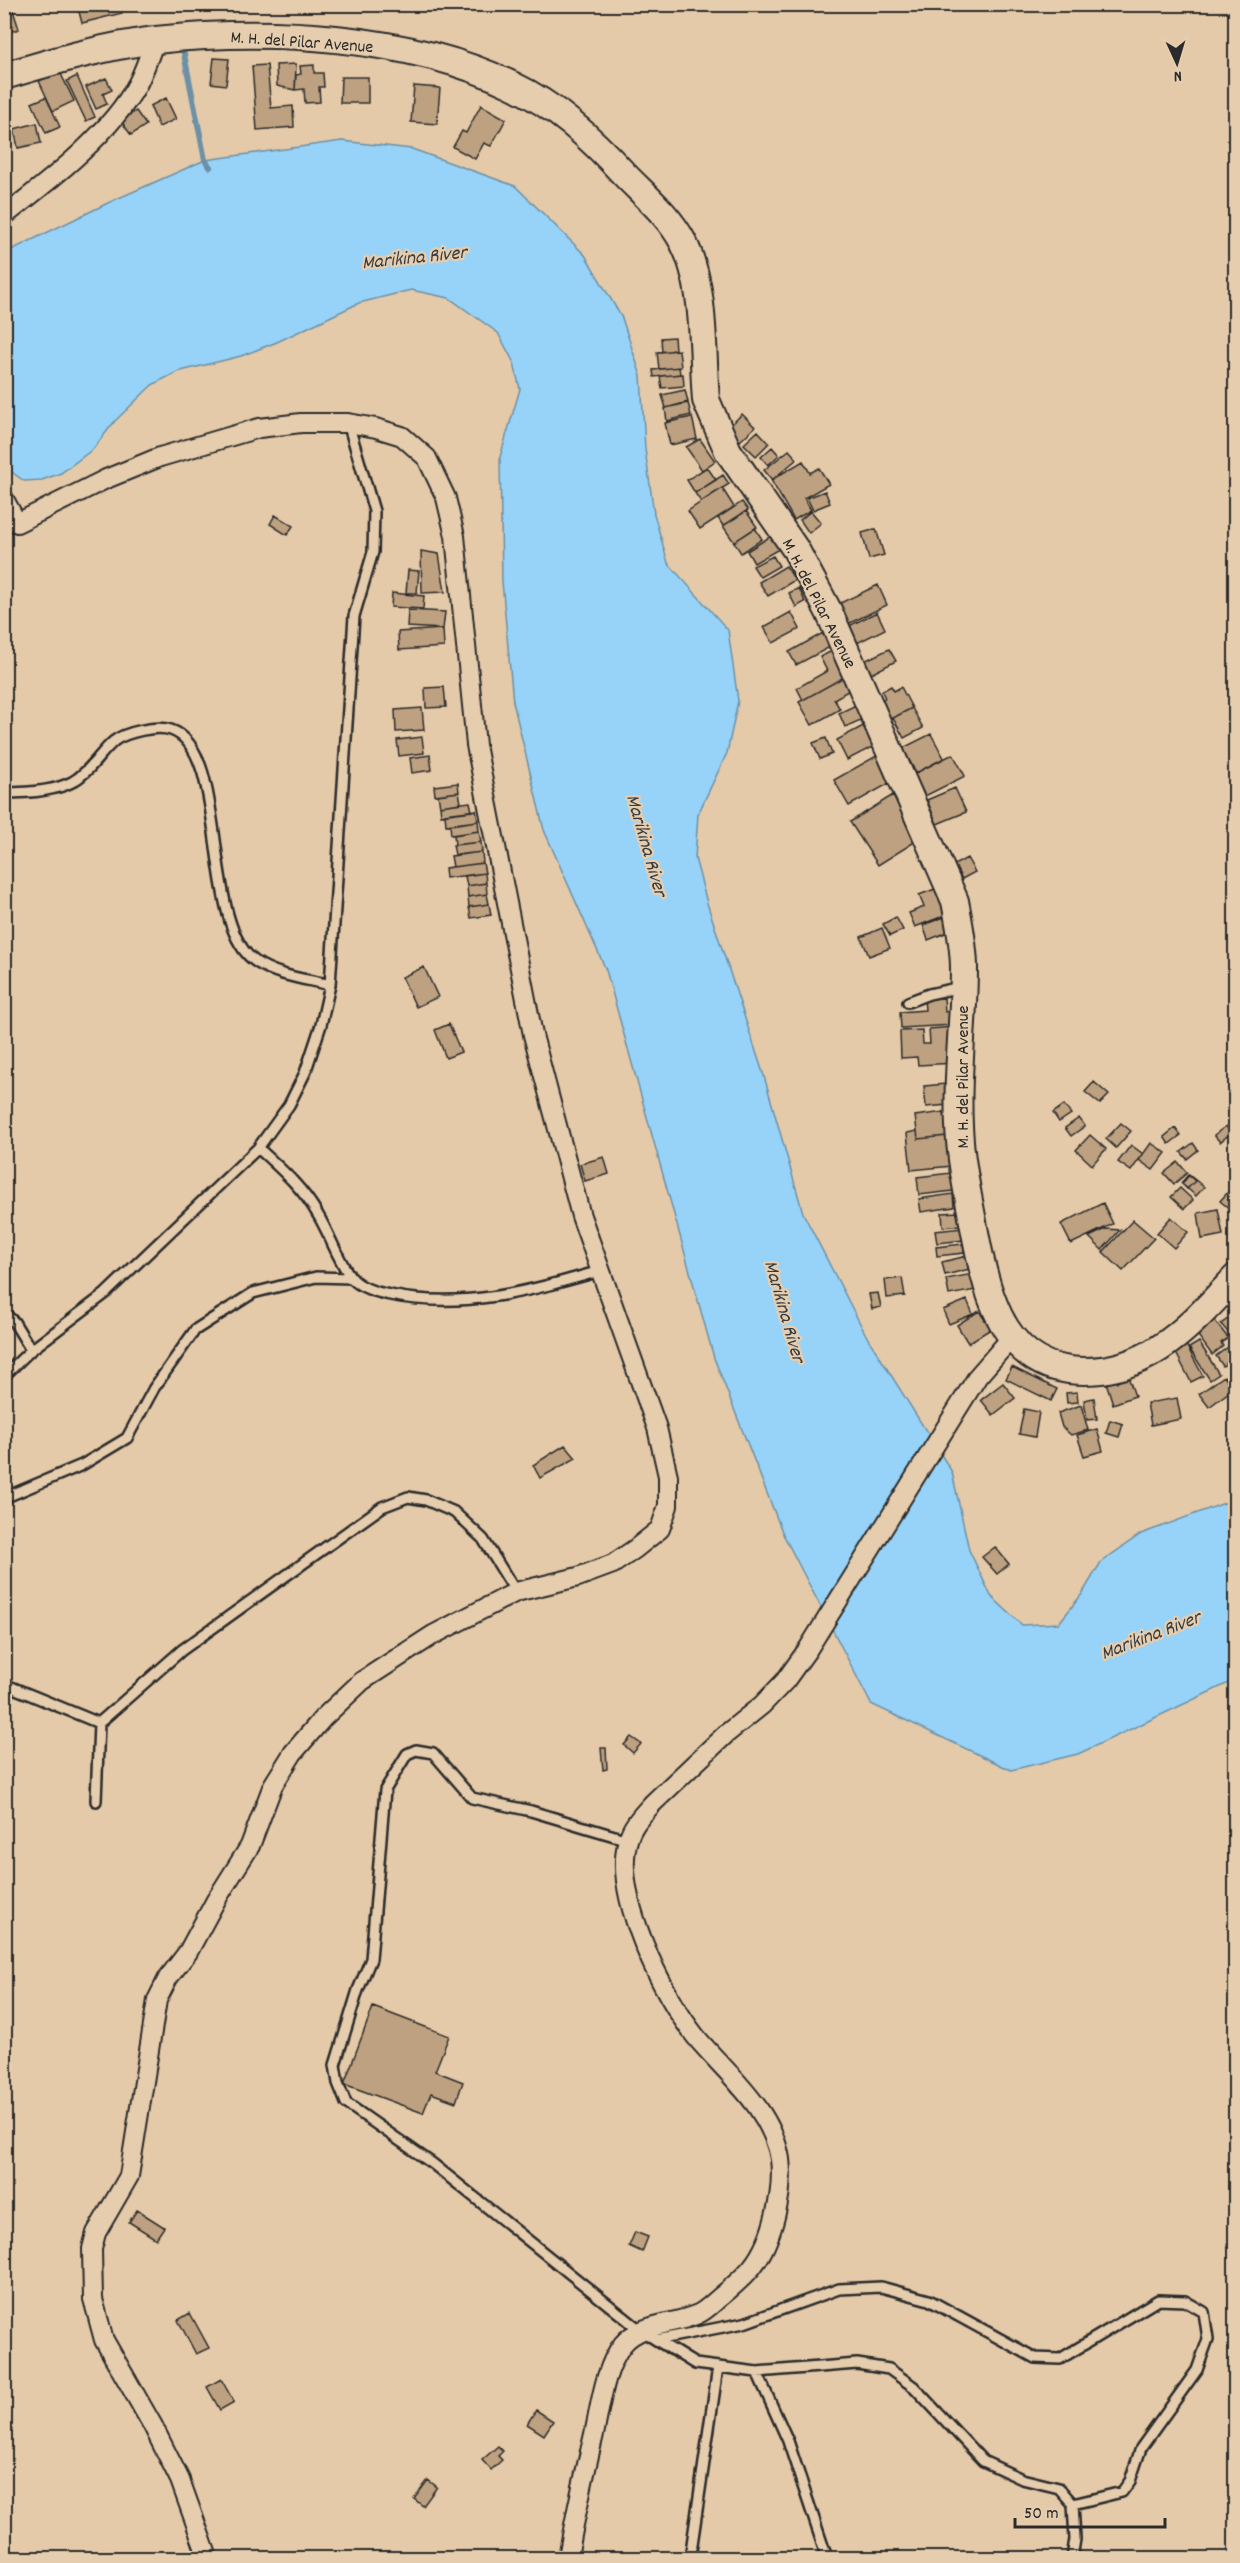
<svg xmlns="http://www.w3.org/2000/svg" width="1240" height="2563" font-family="Dekko,sans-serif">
<rect width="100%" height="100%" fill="#e5caa9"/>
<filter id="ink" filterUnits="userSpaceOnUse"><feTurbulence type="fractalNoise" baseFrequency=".0167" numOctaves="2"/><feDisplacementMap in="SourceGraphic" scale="12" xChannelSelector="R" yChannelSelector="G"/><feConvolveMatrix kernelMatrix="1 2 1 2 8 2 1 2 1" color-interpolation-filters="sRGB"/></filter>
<g filter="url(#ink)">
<!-- water -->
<path fill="#97d3f8" stroke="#6c90a6" stroke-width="1.5" d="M342 141 412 149 515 186 585 255 622 318 641 376 645 449 654 514 668 563 728 630 738 701 727 753 698 814 695 858 707 903 764 1076 803 1213 867 1337 952 1472 969 1550 991 1596 1022 1625 1059 1623 1082 1594 1101 1562 1141 1534 1235 1499V1680L1078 1754 1011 1770 871 1704 783 1534 714 1358 606 970 544 830 513 702 502 581 500 457 520 389 514 363 498 333 449 298 411 290 359 303 277 342 241 356 177 372 152 385 115 421 93 449 61 473 42 480 24 481 9 470 5 461V253L112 201 205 160Z"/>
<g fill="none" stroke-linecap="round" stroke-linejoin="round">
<!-- stream -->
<path stroke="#6c90a6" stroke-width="6" d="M184 54 205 160 210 167"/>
</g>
<!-- building -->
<path fill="#bea180" stroke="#2b2b2b" stroke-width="1.5" d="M4 4H11L19 29 4 34Z
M77 4H120L122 13 82 23Z
M214 58 229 59 226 85 211 83Z
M296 64 295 90 277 86 276 65Z
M267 65 271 108 293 106 294 127 257 130 252 66Z
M314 65V73H323L324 87H319L320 102 305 103 304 89 295 90 296 75 301 74 300 66Z
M60 72 74 101 53 111 39 81Z
M77 76 95 117 86 121 67 81Z
M341 77H368V103H340Z
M106 78 112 90 103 94 107 104 96 109 86 87Z
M414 86 440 88 437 124 411 122Z
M46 97 60 127 46 133 32 103Z
M166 98 176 119 159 127 150 106Z
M481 105 506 119 491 146 484 143 475 159 453 147 462 131 466 133Z
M136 111 146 125 131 135 121 121Z
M37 123 41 143 18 148 14 129Z
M674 337 675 350 662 352 661 338Z
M679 350 681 367 659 369 657 352Z
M679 367 680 374 654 377 653 370Z
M683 374 684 386 662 388 660 376Z
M685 390 688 402 666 408 662 395Z
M688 403 691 415 667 421 665 408Z
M742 414 755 427 740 441 728 428Z
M692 417 697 439 670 445 665 423Z
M758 431 769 443 756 456 744 444Z
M700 439 715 461 702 470 686 447Z
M772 447 779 455 768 465 761 457Z
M789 450 797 459 772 480 764 470Z
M803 461 810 473 819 468 829 484 804 498 811 510 794 520 771 480Z
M707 467 716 480 695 493 687 480Z
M723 475 729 484 701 502 695 493Z
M722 488 734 507 700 529 688 511Z
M825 491 830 503 813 510 807 498Z
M742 502 748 510 723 526 718 518Z
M746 511 757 527 734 542 723 526Z
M811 511 821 523 809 533 800 520Z
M275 515 293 526 287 535 270 524Z
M755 528 762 539 741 553 734 542Z
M876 529 884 555 869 559 862 533Z
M771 536 779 549 754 563 747 551Z
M421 551 439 554 445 592 422 593Z
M773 556 779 566 760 577 753 566Z
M786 566 795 580 768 596 759 582Z
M408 570 419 571 417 593H406Z
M878 585 887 605 848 624 838 604Z
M799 588 805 602 796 607 789 593Z
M392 593 424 596 423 609 391 607Z
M408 610 445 612 443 629 407 627Z
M791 612 800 629 773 643 764 627Z
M877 612 885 629 857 643 849 626Z
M443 629 444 647 399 650 398 632Z
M823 633 830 647 796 665 789 652Z
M889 649 896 661 869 675 862 662Z
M832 651 846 676 803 700 797 688 827 671 820 657Z
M846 676 853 688 834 699 840 709 812 725 799 702Z
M891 686 894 691 901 687 912 708 891 719 880 700 885 698 882 691Z
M444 687 446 707 426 708 425 688Z
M856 705 863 719 845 727 839 713Z
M422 708 424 730 396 732 395 710Z
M912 708 923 728 904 738 893 718Z
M865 725 876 745 847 760 837 740Z
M931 734 944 758 916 773 903 748Z
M422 737 424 753 399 756 397 740Z
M826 738 832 754 820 759 813 743Z
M880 754 895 780 849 806 834 780Z
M953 754 965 776 925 796 914 774Z
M430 755 432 770 412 773 410 758Z
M458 783 459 792 435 795 434 786Z
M955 788 966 812 937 824 927 800Z
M459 792 461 803 440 806 438 795Z
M893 795 921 838 878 865 850 822Z
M470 802 472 811 441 815 440 806Z
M476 810 478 821 446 825 445 814Z
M478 821 479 831 451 835 450 825Z
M479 831 481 842 455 845 454 835Z
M481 842 482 852 455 855 453 845Z
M482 852 483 863 453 867 451 856Z
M967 858 975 872 962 879 954 865Z
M483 863 485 873 446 878 445 868Z
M485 873 486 883 467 886 465 876Z
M486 883 487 894 468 897 467 886Z
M935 889 946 915 915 927 909 913 924 907 919 895Z
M487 894 489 904 469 907 468 897Z
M489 904 491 915 471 918 469 907Z
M947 916 953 930 928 940 923 925Z
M896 917 903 930 890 936 883 924Z
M882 928 890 948 869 956 861 937Z
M424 967 438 997 416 1007 402 977Z
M944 998 945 1012 952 1011 953 1025 901 1028 900 1012 925 1010 924 999Z
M449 1024 461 1052 446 1058 435 1030Z
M954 1027 956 1063 918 1065 917 1057 901 1058 900 1031 922 1030 923 1044H930L929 1029Z
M1094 1082 1109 1095 1100 1104 1085 1092Z
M946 1084 948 1105 926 1107 924 1086Z
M1064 1105 1071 1114 1059 1122 1053 1113Z
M944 1112 947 1136 918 1139 915 1116Z
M1079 1118 1085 1126 1071 1136 1065 1128Z
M1121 1123 1131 1131 1116 1148 1106 1139Z
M1226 1126 1231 1133 1220 1142 1214 1135Z
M1175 1128 1181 1135 1169 1144 1164 1137Z
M917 1131 918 1139 948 1136 952 1166 911 1170 907 1133Z
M1090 1135 1106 1149 1092 1165 1076 1150Z
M1151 1143 1166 1153 1153 1170 1139 1160Z
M1193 1143 1198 1150 1187 1159 1181 1152Z
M1131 1145 1143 1154 1131 1171 1118 1162Z
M604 1157 609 1174 585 1181 580 1164Z
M1178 1162 1187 1173 1174 1184 1164 1173Z
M951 1173 953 1191 919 1195 917 1177Z
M1188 1175 1195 1181 1187 1189 1181 1183Z
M1189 1175 1204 1187 1196 1196 1182 1184Z
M1180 1188 1193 1200 1184 1209 1171 1197Z
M1229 1191 1236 1196V1214L1220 1201Z
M953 1194 954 1207 921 1212 919 1199Z
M1103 1203 1113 1224 1071 1244 1061 1224Z
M1218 1209 1223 1235 1202 1239 1198 1213Z
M958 1212 960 1225 943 1227 942 1213Z
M1171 1217 1188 1232 1174 1248 1157 1233Z
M1133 1220 1154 1238 1123 1271 1103 1252Z
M963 1228 964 1240 937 1243 935 1231Z
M1106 1229 1120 1230 1102 1250 1089 1237Z
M963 1244 964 1253 937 1256 936 1247Z
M967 1256 970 1269 945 1275 942 1262Z
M973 1274 976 1290 949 1295 946 1279Z
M902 1278 905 1296 887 1298 885 1280Z
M878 1293 881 1307 872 1309 869 1294Z
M967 1300 973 1314 949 1324 943 1310Z
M979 1311 991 1329 968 1343 957 1325Z
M1236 1313V1342L1221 1324Z
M1212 1317 1228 1338 1221 1343 1223 1346 1212 1355 1194 1330Z
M1199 1342 1219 1374 1210 1380 1189 1348Z
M1185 1343 1203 1376 1191 1382 1174 1349Z
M1228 1347 1235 1357 1223 1366 1216 1356Z
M1012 1367 1057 1389 1051 1401 1006 1379Z
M1126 1371 1135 1396 1113 1404 1105 1379Z
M1224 1376 1233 1389 1209 1407 1199 1394Z
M1003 1383 1015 1398 993 1415 981 1400Z
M1077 1392 1078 1402 1067 1403 1066 1393Z
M1094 1398 1097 1419 1087 1420 1084 1400Z
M1177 1398 1181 1419 1151 1425 1147 1403Z
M1081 1405 1088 1430 1071 1435 1062 1427 1058 1413Z
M1024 1409 1039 1412 1035 1437 1019 1434Z
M1110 1420 1123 1424 1119 1437 1106 1433Z
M1097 1429 1103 1451 1084 1456 1077 1435Z
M565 1445 576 1458 540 1478 533 1465Z
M995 1547 1009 1564 997 1574 982 1557Z
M631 1737 641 1744 633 1753 624 1745Z
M601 1748H606L607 1769 603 1770Z
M373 2007 449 2036 435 2071 463 2082 456 2102 431 2093 423 2113 344 2084Z
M137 2210 164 2227 156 2239 129 2222Z
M635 2232 648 2237 642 2252 629 2246Z
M190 2313 209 2348 196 2354 178 2320Z
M221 2379 234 2402 220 2410 207 2387Z
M536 2410 553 2421 544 2435 527 2424Z
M498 2446 503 2451 498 2456 502 2460 491 2470 482 2460Z
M428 2480 437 2487 423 2506 414 2499Z"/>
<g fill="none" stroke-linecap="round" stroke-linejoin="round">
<defs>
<path id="lane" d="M4 528 17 523
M4 793C25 793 53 792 72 782 90 772 99 754 114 741 126 732 157 725 171 730 231 750 200 925 256 962 277 976 306 979 330 985
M908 1002 929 994 961 987
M258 1148C281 1169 303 1188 318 1215 330 1235 337 1258 350 1276 359 1288 376 1292 390 1295 463 1310 530 1291 600 1271
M4 1313 14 1322 31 1350
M4 1376 31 1350 105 1294 258 1148 289 1105 305 1073 321 1025 330 985 354 616 373 552 374 511 348 423
M4 1498 82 1465 127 1438 154 1388 195 1330 253 1293 316 1277 351 1278
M4 1684 99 1723
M96 1801 99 1723 182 1650 382 1507 408 1497 426 1500 454 1512 483 1539 516 1592
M628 1840 531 1811 472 1798 433 1753 416 1750 407 1754 385 1790 371 1959 358 1990 335 2065 338 2083 346 2103 433 2164 640 2330 695 2364 757 2372 857 2364 889 2369 914 2387 983 2461 1022 2479 1059 2488 1073 2504 1075 2539 1072 2558
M656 2340 744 2323 839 2289 881 2287 929 2300 1035 2358 1060 2359 1158 2300 1185 2301 1204 2312 1208 2339 1197 2370 1141 2448 1130 2481 1122 2492 1073 2504
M757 2372 788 2441 827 2558
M690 2558 718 2367"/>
<path id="street" d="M4 216C49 181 111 134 138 83 145 69 150 54 155 40
M4 499 17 523 106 479 160 457 259 428 301 423H348L376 428 402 436 427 458 446 498 455 536 476 745 533 1035 581 1216 657 1428 668 1476V1506L660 1529 635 1549 613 1564 578 1577 516 1592 433 1635 362 1681 323 1718 293 1753 273 1785 250 1846 216 1900 188 1952 168 1978 157 2000 129 2176 96 2233 92 2249 93 2299 104 2340 153 2426 180 2480 208 2558
M568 2558C575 2515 585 2472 595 2430 601 2402 605 2367 623 2344 640 2323 674 2325 698 2314 705 2311 712 2304 719 2298 730 2289 743 2278 752 2267 773 2241 784 2191 780 2159 772 2109 726 2073 696 2037 663 1996 612 1894 628 1840 632 1825 643 1814 653 1803L726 1734 762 1705 785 1681 808 1649 978 1376 1011 1338"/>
<path id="secondary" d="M4 76C54 61 105 46 156 40 270 28 409 35 512 85 556 106 591 138 623 173 644 195 669 215 683 242 706 285 702 352 706 400L728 451 796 550 829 612 955 901C959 923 964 946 964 968 964 1026 955 1083 960 1141 962 1168 968 1195 973 1222 984 1279 997 1361 1069 1370 1145 1379 1189 1327 1236 1277"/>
</defs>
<!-- lane casing -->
<use href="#lane" stroke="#2b2b2b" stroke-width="14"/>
<!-- street casing -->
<use href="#street" stroke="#2b2b2b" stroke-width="22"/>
<!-- secondary casing -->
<use href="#secondary" stroke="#2b2b2b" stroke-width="30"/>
<!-- lane -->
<use href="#lane" stroke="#e6cdae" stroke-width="9"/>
<!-- street -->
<use href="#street" stroke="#e6cdae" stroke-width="18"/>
<!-- secondary -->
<use href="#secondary" stroke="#e6cdae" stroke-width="26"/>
</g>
</g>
<g text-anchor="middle" stroke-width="4.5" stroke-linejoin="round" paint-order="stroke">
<!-- street labels -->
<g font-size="18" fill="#2b2b2b" stroke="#e6cdae">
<text transform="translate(302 41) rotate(4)" y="6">M. H. del Pilar Avenue</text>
<text transform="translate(820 603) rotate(63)" y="6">M. H. del Pilar Avenue</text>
<text transform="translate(962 1077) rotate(-90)" y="6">M. H. del Pilar Avenue</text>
</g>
<!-- water labels -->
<g font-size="20" font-style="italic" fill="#363c40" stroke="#e6cdae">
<text transform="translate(414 256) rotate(-6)" y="7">Marikina River</text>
<text transform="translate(648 845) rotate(74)" y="7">Marikina River</text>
<text transform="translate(786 1311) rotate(74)" y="7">Marikina River</text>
<text transform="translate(1150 1634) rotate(-21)" y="7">Marikina River</text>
</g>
</g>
<!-- margin -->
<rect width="1240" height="2563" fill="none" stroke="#e6cdae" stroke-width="24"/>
<rect x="12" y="12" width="1216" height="2539" fill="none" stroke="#2b2b2b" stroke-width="2" filter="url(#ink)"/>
<!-- north arrow -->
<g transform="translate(1177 63) rotate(176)" stroke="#e6cdae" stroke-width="4.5" paint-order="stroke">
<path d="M0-4.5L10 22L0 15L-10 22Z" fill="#2b2b2b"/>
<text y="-9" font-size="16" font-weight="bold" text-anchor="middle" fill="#2b2b2b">N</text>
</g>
<!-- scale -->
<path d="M1015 2518v9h150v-9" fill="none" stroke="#2b2b2b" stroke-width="3"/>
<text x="1024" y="2518" font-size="18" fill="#2b2b2b" stroke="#e6cdae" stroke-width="4.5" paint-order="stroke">50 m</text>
</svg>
